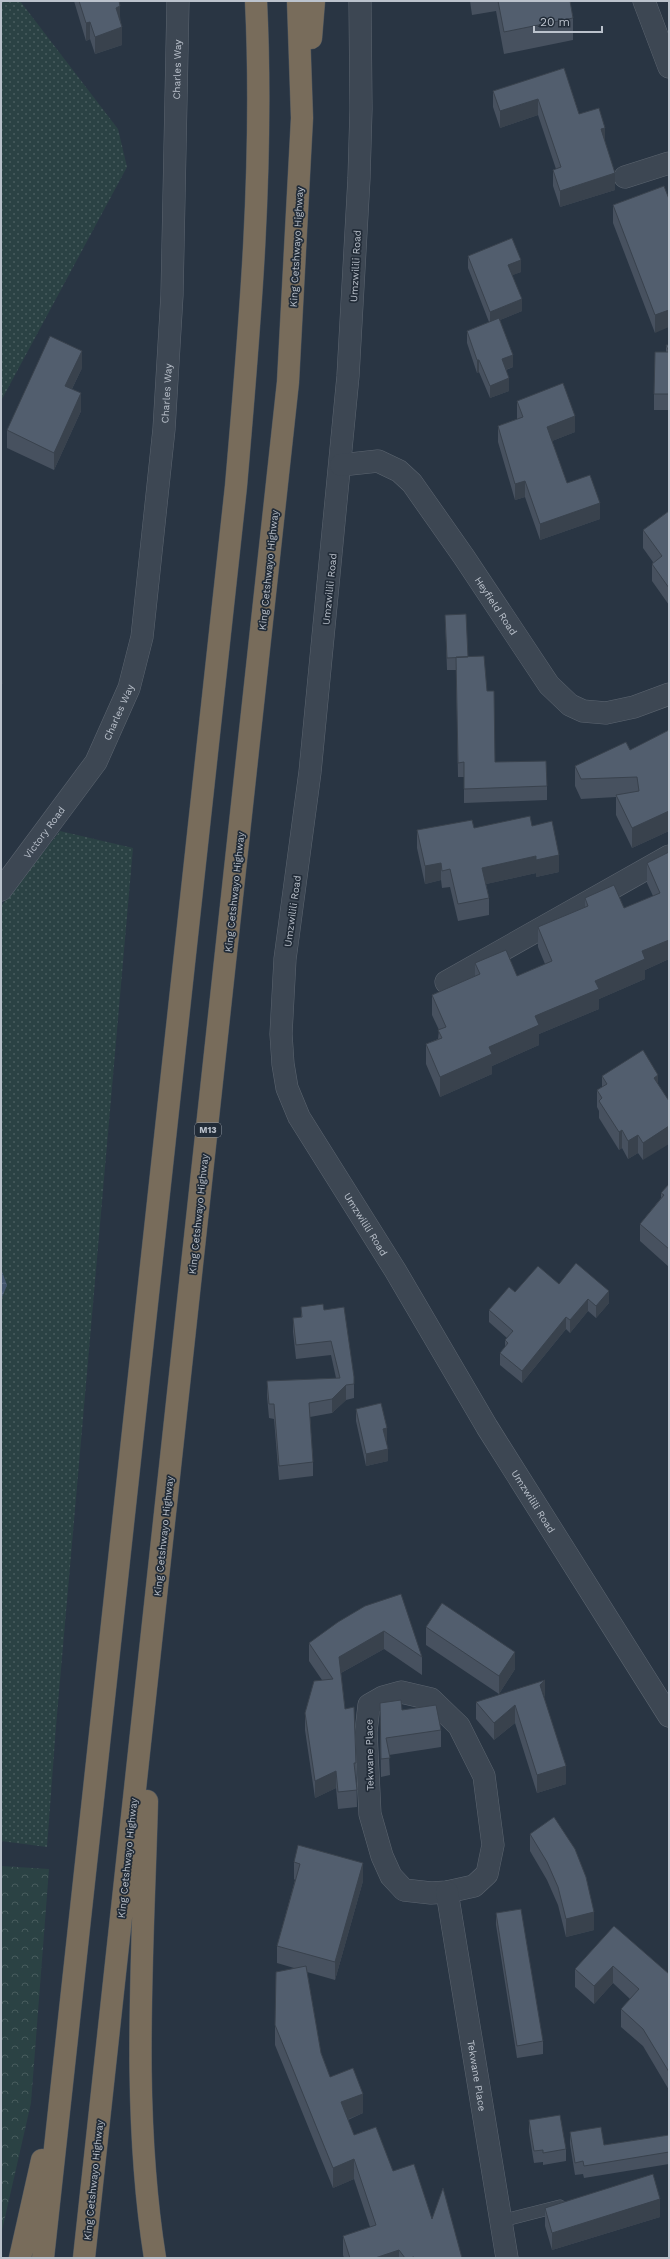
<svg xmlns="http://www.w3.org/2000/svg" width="670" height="2259" font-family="'Work Sans',sans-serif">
<defs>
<pattern id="grass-dots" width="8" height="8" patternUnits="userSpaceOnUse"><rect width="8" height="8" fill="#2b4244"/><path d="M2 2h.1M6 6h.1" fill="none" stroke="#485c5e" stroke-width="1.8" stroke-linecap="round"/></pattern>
<pattern id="forest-crowns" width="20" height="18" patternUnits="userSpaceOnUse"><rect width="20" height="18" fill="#2b4244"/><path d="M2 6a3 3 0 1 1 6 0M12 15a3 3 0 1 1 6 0" fill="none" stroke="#485c5e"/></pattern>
<pattern id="water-waves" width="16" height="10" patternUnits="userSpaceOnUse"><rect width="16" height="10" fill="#40536b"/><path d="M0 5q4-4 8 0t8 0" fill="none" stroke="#5a6a7f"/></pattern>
</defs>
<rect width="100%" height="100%" fill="#293543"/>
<!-- grass -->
<path fill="url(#grass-dots)" d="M1 1H20L118 129 127 167 1 401Z
M60 831 133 848 56 1726 47 1847 1 1841V906Z"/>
<!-- forest -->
<path fill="url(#forest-crowns)" d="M1 1866 49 1869 31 2103 1 2235Z"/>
<!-- water -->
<path fill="url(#water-waves)" d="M1 1269 7 1285 1 1300Z"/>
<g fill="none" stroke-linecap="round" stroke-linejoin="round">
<defs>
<path id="lane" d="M501 2221 560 2206"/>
<g id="street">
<path id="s1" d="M360 1 361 109 359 178 348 376 310 772 285 959 281 1034 283 1064 287 1088 299 1117 395 1270 487 1427 669 1716"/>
<path d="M644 1 669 67"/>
<path d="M625 177 669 163"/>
<path id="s2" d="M341 465 378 461 399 471 412 483 464 557 549 685 570 705 583 711 606 713 634 707 669 694"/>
<path id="s3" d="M1 890 96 762 129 688 142 637 164 429 172 295 178 1"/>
<path d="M446 982 669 856"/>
<path d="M401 1692 431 1699 459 1726 484 1776 493 1845 487 1874 474 1886 447 1892 431 1893 404 1890 391 1876 382 1856 370 1814 366 1732 369 1705 383 1697Z"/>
<path id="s4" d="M447 1892 507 2258"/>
</g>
<path id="highway" d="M311 38 314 1
M147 1801C143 1953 131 2107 155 2258
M20 2258 42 2160
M43 2258 236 486C250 325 264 163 256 1
M84 2258 288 382 302 118 298 1"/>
</defs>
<!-- lane casing -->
<use href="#lane" stroke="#5c6570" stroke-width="13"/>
<!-- street casing -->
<use href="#street" stroke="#5c6570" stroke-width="23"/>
<!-- highway casing -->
<use href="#highway" stroke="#48525d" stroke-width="23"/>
<!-- lane -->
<use href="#lane" stroke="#3d4753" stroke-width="12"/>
<!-- street -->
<use href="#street" stroke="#3d4753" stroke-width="22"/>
<!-- highway -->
<use href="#highway" stroke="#786c5b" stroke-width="22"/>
</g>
<!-- wall -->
<path fill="#47515f" d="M74 1H119L122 45 95 54 90 39 86 41Z
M470 1H570L573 18V40L504 54 496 11 472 15Z
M564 68 579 114 605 143 615 190 560 207 553 186V170L556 169 538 115 500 128 493 107V91Z
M664 186 655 333 613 223V205Z
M468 256 521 272 512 275 522 311 500 320 513 367 506 370 509 391 490 398 479 372 477 373 467 343V331L489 322 468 268Z
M666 345H669V410H654V394L666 352Z
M82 368 72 389 81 411 54 470 7 448V430Z
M517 401 575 432 552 441 567 483 600 519 540 540 525 497 515 500 498 442V426L517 419Z
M669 511V605L652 581V564L653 562 643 548V530Z
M445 615 487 691 495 762 547 786V800L464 803V777H458L456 670H447Z
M669 730V831L632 848 616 815V797L581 799 575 786V766L630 750Z
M532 826 559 872 536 877V873L486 884 489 898V915L458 921 450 887 442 888 441 880 425 884 417 848V830Z
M669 852V959L645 970V979L599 999V1009L539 1034V1045L492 1066V1074L440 1097 426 1064V1044L438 1039 439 1030 432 1015V995L475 976V963L517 976 545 964 538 947V927L585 907V898L624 908 653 896 647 883V863Z
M658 1075 643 1160 638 1153 628 1159 622 1148 619 1150 599 1118V1111L597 1107V1090L602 1087V1076Z
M669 1184V1267L640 1241V1224L661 1198V1193Z
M559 1284 609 1303 596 1318 588 1311 570 1333 566 1329 522 1383 500 1365V1353L505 1347V1340L507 1338 489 1322V1310L515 1292Z
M301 1307 324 1310 354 1377V1398L346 1400 332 1413 310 1417 313 1462V1476L279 1480 274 1419 269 1418 267 1396V1381L336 1378 331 1355 296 1359 293 1332V1318L301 1317Z
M356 1409 387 1441H386L388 1461 366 1466 356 1421Z
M365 1606 422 1657V1675L384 1649 341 1673 345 1709 356 1763 357 1807 338 1809 336 1788 315 1798 305 1730V1713L322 1680 309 1661V1643Z
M426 1627 515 1669 499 1694 426 1645Z
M544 1698 566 1784 537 1793 515 1723 494 1740 476 1719V1702Z
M402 1710 441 1730V1747L389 1755 390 1775 381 1777 380 1721Z
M530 1834 594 1930 566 1937 558 1905 547 1880 530 1851Z
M294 1862 363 1881 335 1980 307 1972 321 2053 330 2077 363 2113 348 2120 354 2135 393 2171 432 2219 462 2258H344L343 2255V2236L370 2227 354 2179 333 2188 275 2045V2025L294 1968 277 1963V1946L295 1880 294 1879Z
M496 1913 543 2041V2054L517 2058 496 1925Z
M614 1926 669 1974V2090L643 2046 621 2027V2009L630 1999 613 1983 594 2004 575 1987V1969Z
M529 2120 566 2149V2161L543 2165V2162L534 2163 529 2132Z
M570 2132 604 2145 669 2135V2164L584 2178 583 2174 575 2175 570 2144Z
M545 2208 660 2217 552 2250 545 2226Z"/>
<!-- shaded-wall -->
<path fill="#39424d" d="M120 6V23L116 8Z
M90 22V39L86 41V23Z
M122 27V45L95 54V37Z
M538 99V115L500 128V111Z
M605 128V145L601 129Z
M615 173V190L560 207V191Z
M521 260V272L508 277V265Z
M522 299V311L490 324V312Z
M669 310V327L655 333V315Z
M82 351V368L65 403V386Z
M513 355V367L502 371V359Z
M477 360H479V372L477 373Z
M509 378V391L490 398V386Z
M81 393V411L54 470V453Z
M575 416V432L547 443V427Z
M525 481V497L515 500V484Z
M600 503V519L540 540V524Z
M2 684V696L1 697V685Z
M669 811V831L632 848V828Z
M559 855V872L536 877V860Z
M536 856V873L482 885V868Z
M441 863V880L425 884V866Z
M669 940V959L645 970V979L599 999V1009L539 1034V1045L492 1066V1074L440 1097V1077L489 1047 535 1016 595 981 642 951Z
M658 1075V1093L654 1078Z
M669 1126V1144L643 1160V1143Z
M622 1130V1148L619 1150V1132Z
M638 1135V1153L628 1159V1141Z
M609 1291V1303L596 1318V1306Z
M588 1299V1311L570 1333V1320Z
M566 1317V1329L522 1383V1371Z
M346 1385V1400L332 1413V1399Z
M387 1428V1441H383V1429Z
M388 1449V1461L366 1466V1454Z
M384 1631V1649L339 1674V1657Z
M515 1652V1669L499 1694V1676Z
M545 1680V1698L540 1685Z
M515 1705V1723L494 1740V1723Z
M566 1766V1784L537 1793V1775Z
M336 1771V1788L315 1798V1781Z
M363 1863V1881L335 1980V1962Z
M594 1912V1930L566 1937V1919Z
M613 1966V1983L594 2004V1986Z
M363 2094V2113L341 2122V2102Z
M354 2159V2179L333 2188V2168Z
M660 2199V2217L552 2250V2233Z
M399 2250V2258H375Z"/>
<!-- building -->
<path fill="#525e6e" stroke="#39424d" d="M79 1H119L120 6 116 8 122 27 95 37 90 22 86 23Z
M498 1H570L573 18 504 32Z
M564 68 579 114 599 108 605 128 601 129 615 173 560 191 553 170 561 167 538 99 500 111 493 91Z
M664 186 669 199V310L655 315 613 205Z
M512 238 521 260 508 265 522 299 490 312 468 256Z
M499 318 513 355 502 359 509 378 490 386 479 360H477L467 331Z
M50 336 82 351 65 386 81 393 54 453 7 430Z
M666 345H669V394H654L655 352H669Z
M563 383 575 416 547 427 567 483 590 475 600 503 540 524 525 481 515 484 498 426 523 417 517 401Z
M669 511V588L652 564 662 556 643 530Z
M466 614 468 657 447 658 445 615Z
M484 656 487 691H494L495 762 546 761 547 786 464 789V762L458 763 456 657Z
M1 672 2 684 1 685Z
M669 730V811L632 828 616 795 639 791 637 777 581 779 575 766 626 742 630 750Z
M530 816 532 826 552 821 559 855 536 860V856L482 868 489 898 458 904 450 869 442 871 441 863 425 866 417 830 472 820 474 828Z
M669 852V940L642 951 645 959 595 981 599 989 535 1016 539 1025 489 1047 492 1054 440 1077 426 1044 442 1038 438 1030 446 1027 432 995 480 974 475 963 506 950 517 976 552 961 538 927 588 906 585 898 614 885 624 908 660 893 647 863Z
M643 1050 658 1075 654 1078 669 1101V1126L643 1143 638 1135 628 1141 622 1130 619 1132 599 1101 602 1098 597 1090 607 1084 602 1076Z
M669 1184V1249L640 1224 664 1195 661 1193Z
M576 1263 609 1291 596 1306 588 1299 570 1320 566 1317 522 1371 500 1353 508 1343 505 1340 513 1331 489 1310 509 1287 515 1292 538 1266 559 1284Z
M323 1304 324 1310 344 1307 354 1377V1384L346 1385 332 1399 309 1403 313 1462 279 1466 274 1404H269L267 1381 340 1378 331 1341 296 1345 293 1318 302 1317 301 1307Z
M381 1403 387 1428 383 1429 388 1449 366 1454 356 1409Z
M401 1594 422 1657 384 1631 339 1657 345 1709 354 1707 356 1763H354L357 1790 338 1792 336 1771 315 1781 305 1713 314 1681 333 1679 309 1643 338 1622 365 1606Z
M442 1603 515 1652 499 1676 426 1627Z
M545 1680 540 1685 566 1766 537 1775 515 1705 494 1723 476 1702Z
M401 1700 402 1710 436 1705 441 1730 386 1738 390 1758 381 1759 380 1703Z
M554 1817 575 1849 586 1877 594 1912 566 1919 558 1887 547 1862 530 1834Z
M298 1845 363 1863 335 1962 277 1946 300 1864 294 1862Z
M521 1909 543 2041 517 2046 496 1913Z
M614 1926 669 1974V2072L643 2029 621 2009 639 1989 613 1966 594 1986 575 1969Z
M306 1966 321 2053 330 2077 353 2068 363 2094 341 2102 354 2135 376 2127 393 2171 414 2164 432 2219 443 2188 462 2258H414V2257L409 2258H405L399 2250 375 2258H350L343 2236 376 2225 354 2159 333 2168 275 2025 276 1972Z
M560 2115 566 2149 543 2153V2150L534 2151 529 2120Z
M601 2127 604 2145 669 2135V2152L584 2166 583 2161 575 2163 570 2132Z
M653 2174 660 2199 552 2233 545 2208Z"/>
<g text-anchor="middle" stroke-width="3.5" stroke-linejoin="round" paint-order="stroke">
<!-- shield labels -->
<rect fill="#222c38" stroke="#8d95a0" stroke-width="1" x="195" y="1123" width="26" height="14" rx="3"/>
<g font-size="9" font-weight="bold" fill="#bbc2cc">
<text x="208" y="1133">M13</text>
</g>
<!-- street labels -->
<g font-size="10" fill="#bbc2cc" stroke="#222c38">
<text dy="4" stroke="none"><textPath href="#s3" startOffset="862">Charles Way</textPath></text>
<text transform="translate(296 247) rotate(-87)" y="4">King Cetshwayo Highway</text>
<text transform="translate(355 266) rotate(-87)" y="4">Umzwilili Road</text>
<text dy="4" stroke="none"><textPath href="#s3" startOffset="538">Charles Way</textPath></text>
<text transform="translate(268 570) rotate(-84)" y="4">King Cetshwayo Highway</text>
<text transform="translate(329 589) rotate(-84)" y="4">Umzwilili Road</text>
<text dy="4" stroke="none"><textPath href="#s2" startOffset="227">Heyfield Road</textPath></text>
<text dy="4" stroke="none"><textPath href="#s3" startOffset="214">Charles Way</textPath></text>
<text dy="4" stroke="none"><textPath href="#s3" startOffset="72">Victory Road</textPath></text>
<text transform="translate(234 892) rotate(-84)" y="4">King Cetshwayo Highway</text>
<text transform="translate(292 911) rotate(-82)" y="4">Umzwilili Road</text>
<text transform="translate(198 1214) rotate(-84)" y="4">King Cetshwayo Highway</text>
<text dy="4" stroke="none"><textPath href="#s1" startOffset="1249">Umzwilili Road</textPath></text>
<text dy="4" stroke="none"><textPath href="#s1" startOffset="1573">Umzwilili Road</textPath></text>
<text transform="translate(163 1536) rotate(-84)" y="4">King Cetshwayo Highway</text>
<text transform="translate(369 1755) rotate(-91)" y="4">Tekwane Place</text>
<text transform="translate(127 1858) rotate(-84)" y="4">King Cetshwayo Highway</text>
<text dy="4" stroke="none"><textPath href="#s4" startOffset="186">Tekwane Place</textPath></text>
<text transform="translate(93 2180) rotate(-84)" y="4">King Cetshwayo Highway</text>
</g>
</g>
<!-- border -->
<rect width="670" height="2259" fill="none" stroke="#bbc2cc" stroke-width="4"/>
<!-- scale -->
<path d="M534 26v6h68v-6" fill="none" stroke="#bbc2cc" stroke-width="2"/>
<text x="540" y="26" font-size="12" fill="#bbc2cc" stroke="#222c38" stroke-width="3" paint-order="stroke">20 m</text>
</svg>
